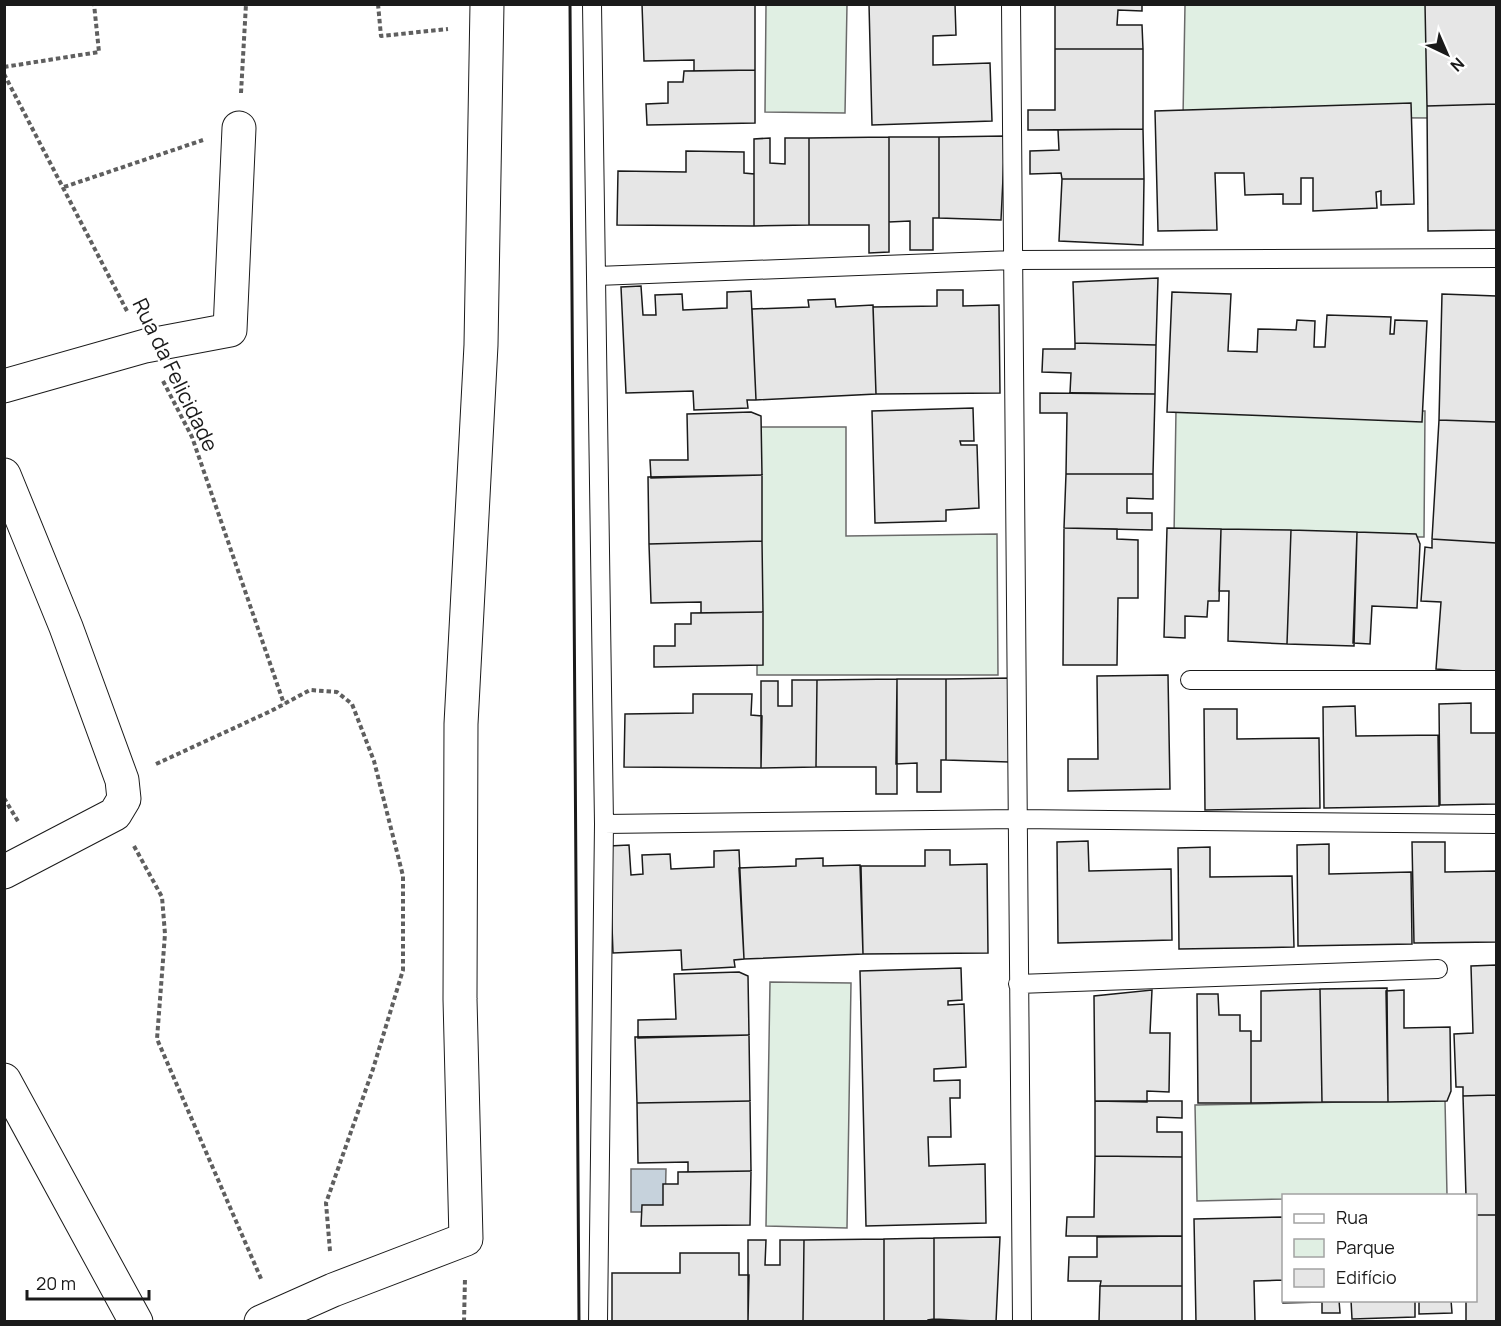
<svg xmlns="http://www.w3.org/2000/svg" width="1501" height="1326" font-family="Manrope,sans-serif">
<rect width="100%" height="100%" fill="#fff"/>
<!-- green -->
<path fill="#e0efe3" stroke="#6a6a6a" stroke-width="1.5" d="M766 5H847L845 113 765 112Z
M1185 5H1434L1433 118 1183 117Z
M1176 410 1425 411 1424 537 1174 536Z
M758 427H846V536L997 534 998 675H757Z
M770 982 851 983 847 1228 766 1226Z
M1445 1100 1447 1195 1284 1196 1283 1199 1197 1201 1195 1105Z"/>
<!-- water -->
<path fill="#c6d2dc" stroke="#6a6a6a" stroke-width="1.5" d="M631 1169H666L665 1212H631Z"/>
<!-- building -->
<path fill="#e6e6e6" stroke="#1a1a1a" stroke-width="1.5" d="M642 4H755V70L694 71V60L644 61Z
M869 4H955L956 35 933 36V65L990 63 992 121 872 125Z
M1055 4H1142V11L1118 10 1117 25H1142L1143 49H1055Z
M1425 4H1496V104L1427 106Z
M1055 49H1143V129L1028 130V110H1055Z
M755 70V123L647 125 646 104 668 103V82H683L684 71Z
M1411 103 1414 204 1381 205V191L1376 192 1377 208 1313 211V178H1301V204H1283V194L1245 195 1244 173H1215L1217 230 1158 231 1155 111Z
M1496 104V230L1428 231 1427 106Z
M1143 129 1144 179H1062L1061 173 1030 174V151L1059 150 1058 130Z
M1005 136 1001 220 939 218V137Z
M889 137V252L869 253V225H809V138Z
M889 137H939V218H933V250H910V221L889 222Z
M770 138V163L785 164V138H809V225L754 226V139Z
M686 151 744 152V173L754 174V226L617 225 618 171 686 172Z
M1062 179H1144L1143 245 1059 241Z
M1158 278 1156 345 1075 343 1073 282Z
M641 286 643 315H656L655 295 682 294 683 310 727 308V292L751 291 756 400H747L748 408 694 410 693 391 626 393 621 287Z
M937 290H963V306L999 305 1000 393 876 394 873 307 937 306Z
M1172 292 1231 294 1228 351 1257 352 1258 329 1296 330 1297 320 1315 321 1314 347H1325L1327 315 1391 317 1390 334H1394L1395 320 1427 321 1422 422 1167 412Z
M1442 294 1496 296V422L1439 420Z
M835 299 836 307 873 305 876 394 756 400 752 309 809 307 808 300Z
M1075 343 1156 345 1155 394 1070 393 1071 373 1042 372 1043 349H1075Z
M1040 393 1155 394 1153 474H1066L1067 413H1040Z
M973 408 974 441H960L961 445H977L979 508 946 510V521L875 523 872 411Z
M751 412 761 416 762 475 651 478 650 460H688L687 414Z
M1439 420 1496 422V543L1432 539Z
M1066 474H1153V499L1127 498V513H1152V530L1064 528Z
M762 475V541L649 544 648 477Z
M1064 528 1117 529V539L1138 540V598H1118L1117 665H1063Z
M1167 528 1221 529 1219 601H1208L1207 617 1185 616V638L1164 637Z
M1221 529 1291 530 1287 644 1228 641 1229 591H1219Z
M1291 530 1357 532 1354 646 1287 644Z
M1357 532 1416 534 1420 544 1417 608 1372 606 1370 644 1353 643Z
M1432 539 1496 543V673L1436 669 1441 602 1421 601 1425 547 1432 548Z
M762 541 763 612 701 613V602L651 603 649 544Z
M763 612V665L654 667V646H675V624H691V613Z
M1168 675 1170 789 1068 791V759H1098L1097 676Z
M1012 678 1009 762 946 760V679Z
M897 679V794H876V767H816L817 680Z
M897 679H946V760H941V792H917V763L896 764Z
M792 680H817L816 767 761 768V681H778V706H792Z
M693 694H752L751 715 762 716 761 768 624 767 625 714 693 713Z
M1471 703V733H1496V804L1440 805 1439 704Z
M1355 706 1356 736 1438 735 1439 806 1324 808 1323 707Z
M1204 709H1237V739L1319 738 1320 808 1205 810Z
M1088 841 1089 871 1171 869 1172 940 1058 943 1057 842Z
M1412 842H1445V872L1496 871V942L1414 943Z
M1329 844V874L1411 872 1412 944 1298 946 1297 845Z
M629 845 631 875 643 874 642 855 670 854 671 869 714 867V851L739 850 744 959 734 960 735 967 682 970 681 950 613 953 609 846Z
M1210 847V877L1292 876 1294 947 1179 949 1178 848Z
M925 850H950V865L987 864 988 953 863 954 861 866H925Z
M823 858V866L860 865 863 954 744 959 739 868 796 866V859Z
M1496 965V1095L1463 1096V1087H1456L1454 1034 1473 1033 1471 966Z
M961 968 962 1000 948 1001V1005L964 1004 966 1067 934 1069V1081L960 1080V1098H950L951 1137H928L929 1166 985 1164 986 1223 866 1226 860 971Z
M739 972 748 976 749 1035 638 1038V1020L676 1019 674 974Z
M1387 988 1388 1102H1322L1320 989Z
M1320 989 1322 1102 1251 1103V1041H1261V991Z
M1152 990 1150 1033H1170L1169 1092 1147 1091V1102L1095 1101 1094 996Z
M1404 990V1028L1450 1027 1451 1091 1447 1101 1388 1102 1386 991Z
M1197 994H1218L1219 1015H1240V1031H1251V1103H1198Z
M749 1035 750 1101 637 1103 635 1037Z
M1496 1095V1215H1476V1196H1466L1463 1096Z
M750 1101 751 1171 688 1172V1162L638 1163 637 1103Z
M1095 1101H1182V1118L1157 1117V1132H1182V1157L1095 1156Z
M1095 1156 1182 1157V1236H1066L1067 1217H1094Z
M751 1171 750 1225 641 1226 642 1205H663V1184H678V1172Z
M1476 1215H1496V1322H1466V1300H1476Z
M1284 1217V1300H1339L1340 1313H1322V1302L1283 1303V1280L1254 1281 1255 1322H1196L1194 1219Z
M1182 1236V1286H1100L1101 1281H1068L1069 1257H1097V1237Z
M1000 1237 996 1322 934 1319V1238Z
M934 1238V1319L928 1320V1322H884V1239Z
M884 1239V1322H803L804 1240Z
M748 1240H766L765 1265H780V1240H804L803 1322H748Z
M680 1253H739V1275H749L748 1322H612V1273H680Z
M1100 1286H1182V1322H1099Z
M1351 1300H1417L1415 1301V1317L1352 1319Z
M1419 1300H1451L1452 1313 1419 1314Z"/>
<g fill="none" stroke-linecap="round" stroke-linejoin="round">
<defs>
<path id="lane" d="M592 4 604 824 598 1322
M1011 4 1022 1322
M597 276 1013 260 1496 258
M1190 680H1496
M604 824 1017 819 1496 824
M1018 984 1438 969"/>
<path id="street" d="M4 386 145 346 230 330 239 128
M4 475 66 627 122 780 124 799 115 814 4 872
M4 1080 136 1322
M261 1322 333 1290 466 1239 460 999 461 724 481 345 487 4"/>
</defs>
<!-- lane casing -->
<use href="#lane" stroke="#1a1a1a" stroke-width="20"/>
<!-- street casing -->
<use href="#street" stroke="#1a1a1a" stroke-width="35"/>
<!-- path -->
<path stroke="#5f5f5f" stroke-width="4" stroke-dasharray="4.5 3" stroke-linecap="butt" d="M378 4 381 36 448 29
M4 67 99 52 94 4
M4 74 128 313
M241 93 246 4
M64 187 203 140
M163 381 192 437 284 704
M156 764 271 711 310 690 337 692 352 704 374 761 403 876V970L373 1069 326 1203 330 1251
M4 798 19 823
M134 846 162 897 165 934 157 1039 262 1281
M464 1322 465 1278"/>
<!-- lane -->
<use href="#lane" stroke="#fff" stroke-width="18"/>
<!-- street -->
<use href="#street" stroke="#fff" stroke-width="33"/>
<!-- wall -->
<path stroke="#1a1a1a" stroke-width="3" d="M570 4 579 1322"/>
</g>
<g text-anchor="middle" stroke-width="4.5" stroke-linejoin="round" paint-order="stroke">
<!-- street labels -->
<g font-size="21" fill="#1a1a1a" stroke="#fff">
<text transform="translate(175 375) rotate(64)" y="7">Rua da Felicidade</text>
</g>
</g>
<!-- border -->
<rect width="1501" height="1326" fill="none" stroke="#1a1a1a" stroke-width="12"/>
<!-- legend -->
<rect x="1282" y="1194" width="195" height="108" fill="#ffffff" stroke="#a3a3a3" stroke-width="1.5"/>
<rect x="1294" y="1214" width="30" height="9" fill="#ffffff" stroke="#a3a3a3" stroke-width="1.5"/>
<text x="1336" y="1224" font-size="18" fill="#1a1a1a">Rua</text>
<rect x="1294" y="1239" width="30" height="18" fill="#e0efe3" stroke="#a3a3a3" stroke-width="1.5"/>
<text x="1336" y="1254" font-size="18" fill="#1a1a1a">Parque</text>
<rect x="1294" y="1269" width="30" height="18" fill="#e6e6e6" stroke="#a3a3a3" stroke-width="1.5"/>
<text x="1336" y="1284" font-size="18" fill="#1a1a1a">Edifício</text>
<!-- north arrow -->
<g transform="translate(1447 54) rotate(136)" stroke="#ffffff" stroke-width="4.5" paint-order="stroke">
<path d="M0-4.5L10 22L0 15L-10 22Z" fill="#1a1a1a"/>
<text y="-9" font-size="16" font-weight="bold" text-anchor="middle" fill="#1a1a1a">N</text>
</g>
<!-- scale -->
<path d="M27 1290v9h122v-9" fill="none" stroke="#1a1a1a" stroke-width="3"/>
<text x="36" y="1290" font-size="18" fill="#1a1a1a" stroke="#ffffff" stroke-width="4.5" paint-order="stroke">20 m</text>
</svg>
